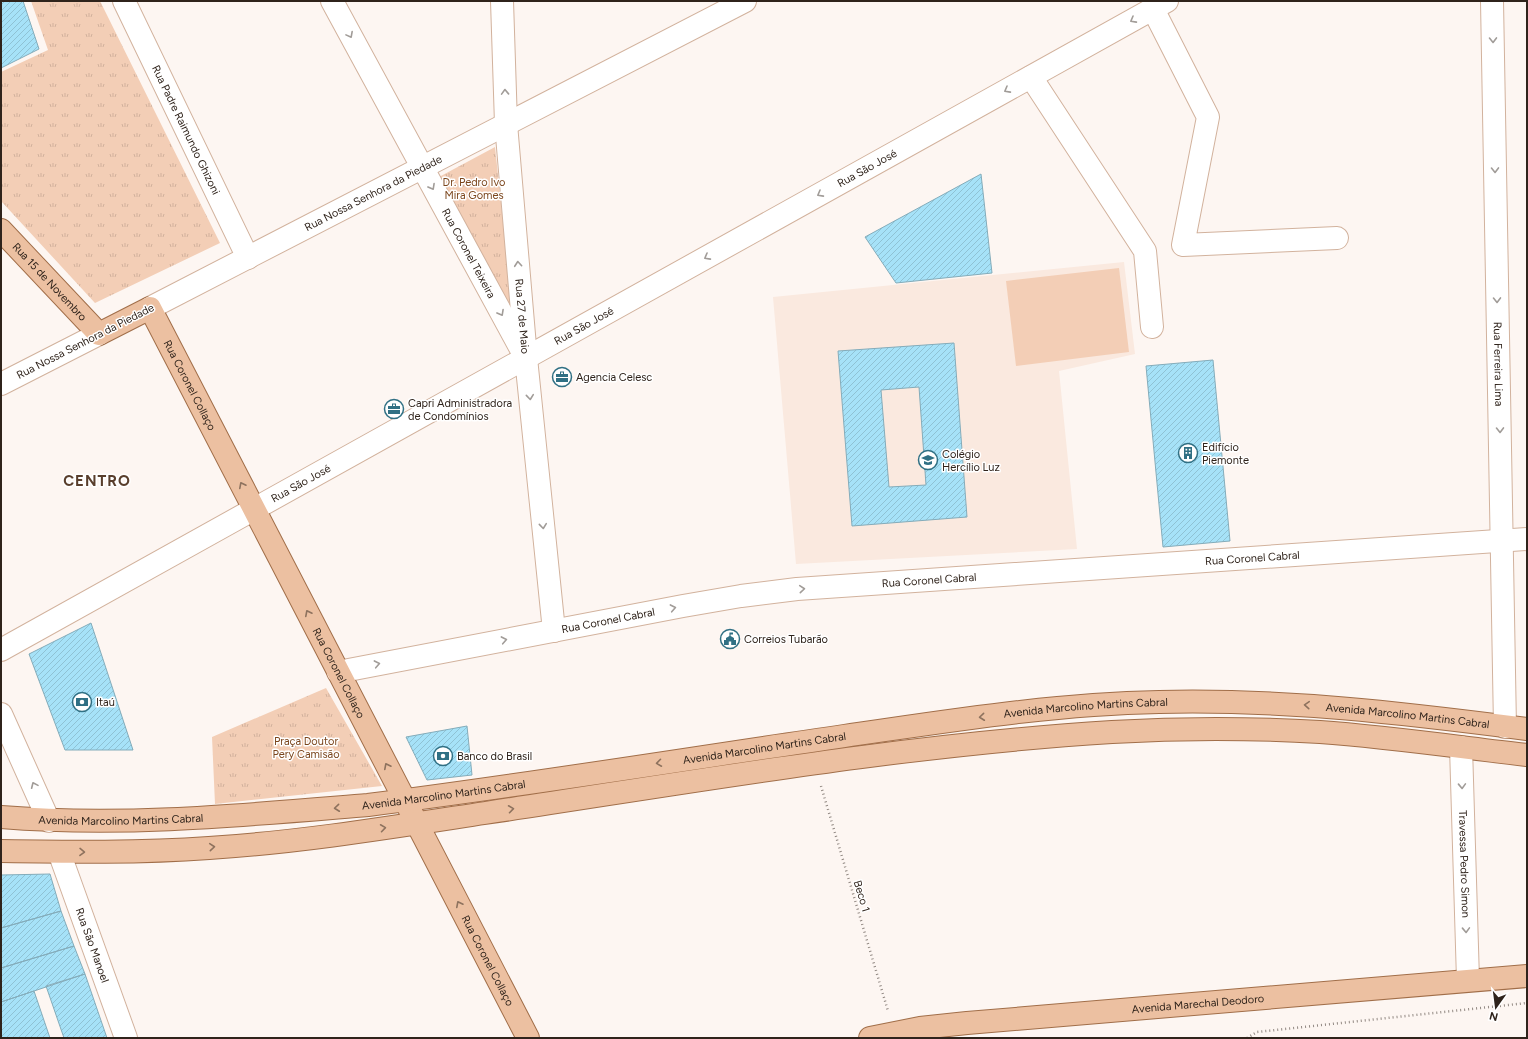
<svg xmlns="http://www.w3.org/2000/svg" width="1528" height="1039" font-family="Figtree,sans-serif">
<defs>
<pattern id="park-tufts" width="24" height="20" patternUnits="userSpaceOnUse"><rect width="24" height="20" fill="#f3ceb6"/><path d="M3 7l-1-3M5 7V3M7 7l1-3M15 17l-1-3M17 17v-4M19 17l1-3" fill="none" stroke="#d1b19c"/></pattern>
<pattern id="building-hatch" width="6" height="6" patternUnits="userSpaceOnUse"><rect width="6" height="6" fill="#a6e2f8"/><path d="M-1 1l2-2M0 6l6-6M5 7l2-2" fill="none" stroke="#8fc2d4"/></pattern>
</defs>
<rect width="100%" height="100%" fill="#fdf6f2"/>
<!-- built -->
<path fill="#fae9df" d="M1124 262 1135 354 1059 371 1077 549 796 564 773 297Z"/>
<!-- park -->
<path fill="url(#park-tufts)" d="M31 1H100L220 243 95 303 1 201V72L48 50Z
M495 147 513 315 439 177Z
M326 688 382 786 215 804 212 737Z"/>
<!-- garden -->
<path fill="#f3ceb6" d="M1119 268 1129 352 1016 366 1006 281Z"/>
<!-- building -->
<path fill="url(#building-hatch)" stroke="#84acba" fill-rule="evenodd" d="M1 1H23L39 49 1 68Z
M981 174 992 273 896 283 865 237Z
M954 343 967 517 852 526 838 351ZM919 387 926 485 889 487 881 390Z
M1213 360 1230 541 1163 547 1146 366Z
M91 623 133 750H65L29 654Z
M467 726 472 775 427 780 406 737Z
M50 874 61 911 1 928V875Z
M61 911 74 946 1 968V928Z
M74 946 85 974 1 1002V968Z
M85 974 107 1038H64L46 986Z
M34 991 50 1038H1V1002Z"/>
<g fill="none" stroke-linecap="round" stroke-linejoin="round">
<defs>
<g id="minor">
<path id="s1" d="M124 1 248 258"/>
<path id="s2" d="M332 1 522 351"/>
<path id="s3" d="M502 1 506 124 526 358 554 631"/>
<path id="s4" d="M1492 1 1505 727"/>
<path d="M1153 9 1208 117 1183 245 1337 238"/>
<path d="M1031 77 1145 251 1152 327"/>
<path id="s5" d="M150 308 745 1"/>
<path d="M1 384 99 334"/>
<path id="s6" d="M1 650 1167 1"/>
<path id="s7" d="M338 672 683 606 741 596 797 589 1527 539"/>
<path d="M1 714 49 821"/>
<path id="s8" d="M1461 747 1468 980"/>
<path id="s9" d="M59 852 126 1038"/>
</g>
<g id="major">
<path id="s10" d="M1 230 99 334 150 308 528 1038"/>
<path id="s11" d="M1 817C124 827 246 815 368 805 527 785 686 759 844 736 949 721 1053 704 1159 702 1285 699 1402 713 1527 729"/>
<path d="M1 851C70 852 140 853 209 848 302 842 393 827 485 813 693 782 901 745 1112 732 1181 728 1251 728 1320 732 1389 737 1458 747 1527 755"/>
<path id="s12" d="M870 1038 920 1028 967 1023 1527 976"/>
</g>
</defs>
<!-- minor casing -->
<use href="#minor" stroke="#d2b29d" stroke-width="24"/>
<!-- major casing -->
<use href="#major" stroke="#a16e49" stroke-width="24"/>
<!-- path -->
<path stroke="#928983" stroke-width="2.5" stroke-dasharray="1 3" stroke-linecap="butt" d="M821 786 888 1011
M1247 1038 1257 1032 1527 1003"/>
<!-- minor -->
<use href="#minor" stroke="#fff" stroke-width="22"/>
<!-- major -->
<use href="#major" stroke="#ecc0a1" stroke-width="22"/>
</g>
<!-- one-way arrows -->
<defs><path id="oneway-chevron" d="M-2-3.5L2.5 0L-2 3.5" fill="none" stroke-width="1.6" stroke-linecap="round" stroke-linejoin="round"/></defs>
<g stroke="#a19c98">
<use href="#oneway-chevron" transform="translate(1133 20) rotate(151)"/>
<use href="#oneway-chevron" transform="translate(350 35) rotate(62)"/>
<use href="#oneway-chevron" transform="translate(1493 40) rotate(89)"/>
<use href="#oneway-chevron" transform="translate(1007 90) rotate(151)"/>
<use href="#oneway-chevron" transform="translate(505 92) rotate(-92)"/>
<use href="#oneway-chevron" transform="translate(1495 170) rotate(89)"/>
<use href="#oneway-chevron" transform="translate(432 187) rotate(61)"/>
<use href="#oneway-chevron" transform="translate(820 194) rotate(151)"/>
<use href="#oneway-chevron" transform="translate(707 257) rotate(151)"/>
<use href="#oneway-chevron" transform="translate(518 264) rotate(-95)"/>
<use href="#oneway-chevron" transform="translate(1497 300) rotate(89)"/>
<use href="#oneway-chevron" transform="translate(501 313) rotate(61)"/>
<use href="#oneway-chevron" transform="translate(530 397) rotate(84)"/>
<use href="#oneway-chevron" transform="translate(1500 430) rotate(89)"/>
<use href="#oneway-chevron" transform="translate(543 526) rotate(84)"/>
<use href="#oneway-chevron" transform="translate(802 589) rotate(-5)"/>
<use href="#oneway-chevron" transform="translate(673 608) rotate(-11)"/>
<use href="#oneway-chevron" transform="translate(504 640) rotate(-11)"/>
<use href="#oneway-chevron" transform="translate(377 664) rotate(-11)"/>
<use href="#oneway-chevron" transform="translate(34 785) rotate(-114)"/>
<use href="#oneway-chevron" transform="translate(1462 786) rotate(88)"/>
<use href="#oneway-chevron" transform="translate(1466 930) rotate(88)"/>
</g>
<g stroke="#8e725e">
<use href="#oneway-chevron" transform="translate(242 485) rotate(-117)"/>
<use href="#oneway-chevron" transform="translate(308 613) rotate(-117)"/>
<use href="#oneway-chevron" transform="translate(1307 705) rotate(-176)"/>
<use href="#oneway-chevron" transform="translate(982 717) rotate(174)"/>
<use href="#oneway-chevron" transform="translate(659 763) rotate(172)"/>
<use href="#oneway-chevron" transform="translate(387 766) rotate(-117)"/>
<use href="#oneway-chevron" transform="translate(337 808) rotate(174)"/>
<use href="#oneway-chevron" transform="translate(511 809) rotate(-8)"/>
<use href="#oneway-chevron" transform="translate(383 828) rotate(-8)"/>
<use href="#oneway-chevron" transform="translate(212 847) rotate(-5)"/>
<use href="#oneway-chevron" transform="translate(82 852) rotate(1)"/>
<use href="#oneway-chevron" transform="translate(459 904) rotate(-117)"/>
</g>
<!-- icons -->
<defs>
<symbol id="office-ring" viewBox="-11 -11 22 22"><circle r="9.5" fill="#fff" stroke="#307084" stroke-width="1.5"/><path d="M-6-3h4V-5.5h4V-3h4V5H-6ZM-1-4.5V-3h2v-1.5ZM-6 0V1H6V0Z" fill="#307084"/></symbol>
<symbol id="building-ring" viewBox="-11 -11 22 22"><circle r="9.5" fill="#fff" stroke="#307084" stroke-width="1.5"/><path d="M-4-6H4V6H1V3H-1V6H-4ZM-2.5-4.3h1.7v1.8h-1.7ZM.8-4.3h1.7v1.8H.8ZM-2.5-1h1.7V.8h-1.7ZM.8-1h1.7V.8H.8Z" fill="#307084"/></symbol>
<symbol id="school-ring" viewBox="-11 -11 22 22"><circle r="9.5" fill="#fff" stroke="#307084" stroke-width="1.5"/><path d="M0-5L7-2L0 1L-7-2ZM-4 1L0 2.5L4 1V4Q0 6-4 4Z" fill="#307084"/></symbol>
<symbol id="civic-ring" viewBox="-11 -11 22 22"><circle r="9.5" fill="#fff" stroke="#307084" stroke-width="1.5"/><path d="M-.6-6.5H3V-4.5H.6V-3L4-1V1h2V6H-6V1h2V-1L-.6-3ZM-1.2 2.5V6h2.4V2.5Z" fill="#307084"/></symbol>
<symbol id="bank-ring" viewBox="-11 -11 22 22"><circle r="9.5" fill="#fff" stroke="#307084" stroke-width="1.5"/><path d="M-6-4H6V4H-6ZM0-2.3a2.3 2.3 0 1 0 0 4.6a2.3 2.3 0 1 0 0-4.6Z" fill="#307084"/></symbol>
</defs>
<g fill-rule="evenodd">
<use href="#office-ring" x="551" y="366" width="22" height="22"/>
<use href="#office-ring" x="383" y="398" width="22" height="22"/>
<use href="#building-ring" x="1177" y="442" width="22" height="22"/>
<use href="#school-ring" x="917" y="449" width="22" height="22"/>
<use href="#civic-ring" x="719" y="628" width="22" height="22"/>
<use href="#bank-ring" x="71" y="691" width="22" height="22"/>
<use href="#bank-ring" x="432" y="745" width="22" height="22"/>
</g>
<g text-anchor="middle" stroke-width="3" stroke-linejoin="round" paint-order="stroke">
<!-- street labels -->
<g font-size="11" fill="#2f231b" stroke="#fff">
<text dy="4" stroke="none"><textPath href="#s1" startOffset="143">Rua Padre Raimundo Ghizoni</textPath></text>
<text dy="4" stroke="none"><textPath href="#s6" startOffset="991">Rua São José</textPath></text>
<text dy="4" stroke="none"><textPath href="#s5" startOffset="251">Rua Nossa Senhora da Piedade</textPath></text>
<text dy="4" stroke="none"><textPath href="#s2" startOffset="287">Rua Coronel Teixeira</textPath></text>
<text dy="4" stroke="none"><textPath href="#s10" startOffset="71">Rua 15 de Novembro</textPath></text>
<text dy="4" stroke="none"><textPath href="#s3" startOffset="316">Rua 27 de Maio</textPath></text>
<text dy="4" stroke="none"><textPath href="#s6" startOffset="667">Rua São José</textPath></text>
<text transform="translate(85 341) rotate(-27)" y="4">Rua Nossa Senhora da Piedade</text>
<text dy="4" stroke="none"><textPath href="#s4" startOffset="363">Rua Ferreira Lima</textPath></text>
<text dy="4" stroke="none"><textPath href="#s10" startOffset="287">Rua Coronel Collaço</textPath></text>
<text dy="4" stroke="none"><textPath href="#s6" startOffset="343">Rua São José</textPath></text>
<text dy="4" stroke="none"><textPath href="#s7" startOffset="923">Rua Coronel Cabral</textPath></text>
<text dy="4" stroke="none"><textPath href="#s7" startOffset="599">Rua Coronel Cabral</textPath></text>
<text dy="4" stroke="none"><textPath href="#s7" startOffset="275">Rua Coronel Cabral</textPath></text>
<text dy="4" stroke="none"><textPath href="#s10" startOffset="611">Rua Coronel Collaço</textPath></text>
<text dy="4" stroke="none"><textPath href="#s11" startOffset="1092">Avenida Marcolino Martins Cabral</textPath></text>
<text dy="4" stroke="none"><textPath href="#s11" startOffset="1415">Avenida Marcolino Martins Cabral</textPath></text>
<text dy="4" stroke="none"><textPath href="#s11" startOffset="768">Avenida Marcolino Martins Cabral</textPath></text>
<text dy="4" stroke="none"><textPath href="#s11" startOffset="444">Avenida Marcolino Martins Cabral</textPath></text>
<text dy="4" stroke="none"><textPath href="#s11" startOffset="120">Avenida Marcolino Martins Cabral</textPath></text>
<text dy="4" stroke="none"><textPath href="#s8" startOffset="117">Travessa Pedro Simon</textPath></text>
<text transform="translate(862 896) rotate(73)" y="4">Beco 1</text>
<text dy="4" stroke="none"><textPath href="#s9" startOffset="99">Rua São Manoel</textPath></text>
<text dy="4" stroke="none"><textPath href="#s10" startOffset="935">Rua Coronel Collaço</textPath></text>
<text dy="4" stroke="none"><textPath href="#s12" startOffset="330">Avenida Marechal Deodoro</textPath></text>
</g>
<!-- park labels -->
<g font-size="11" fill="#7b461d" stroke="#fff">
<text x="474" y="186">Dr. Pedro Ivo<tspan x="474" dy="13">Mira Gomes</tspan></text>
<text x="306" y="745">Praça Doutor<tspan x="306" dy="13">Pery Camisão</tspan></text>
</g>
<!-- poi labels -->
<g font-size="11" fill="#2f231b" stroke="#fff" text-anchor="start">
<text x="576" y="381">Agencia Celesc</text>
<text x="408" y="407">Capri Administradora<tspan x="408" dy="13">de Condomínios</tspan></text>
<text x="1202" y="451">Edifício<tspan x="1202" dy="13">Piemonte</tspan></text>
<text x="942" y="458">Colégio<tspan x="942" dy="13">Hercílio Luz</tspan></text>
<text x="744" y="643">Correios Tubarão</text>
<text x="96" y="706">Itaú</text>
<text x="457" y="760">Banco do Brasil</text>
</g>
<!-- district labels -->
<g font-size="15" font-weight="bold" letter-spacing="1" fill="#593e2c" stroke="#fff">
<text x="97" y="486">CENTRO</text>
</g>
</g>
<!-- border -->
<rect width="1528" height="1039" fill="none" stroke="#2f231b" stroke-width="4"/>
<!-- north arrow -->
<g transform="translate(1496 1007) rotate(194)" stroke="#ffffff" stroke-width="3" paint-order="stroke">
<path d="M0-3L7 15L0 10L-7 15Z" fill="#2f231b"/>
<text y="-6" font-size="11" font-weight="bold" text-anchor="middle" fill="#2f231b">N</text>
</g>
</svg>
